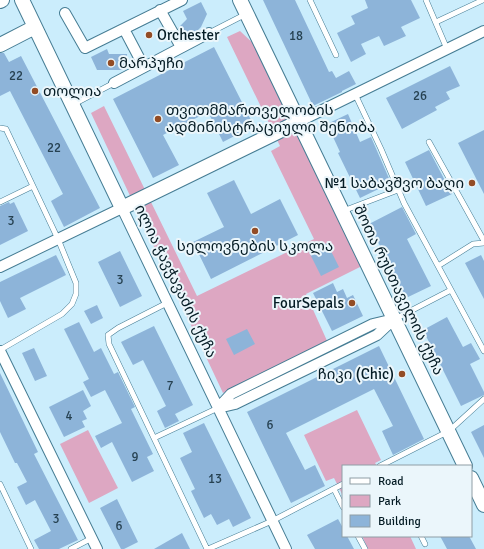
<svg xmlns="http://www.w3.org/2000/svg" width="484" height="549" font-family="Signika,'Noto Sans Georgian',sans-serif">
<rect width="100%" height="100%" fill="#cbedfc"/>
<!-- green -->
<path fill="#dda7c2" d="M240 31 258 48 364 265 306 294 328 343 223 393 91 113 104 106 197 296 314 239 271 151 280 146 227 37Z
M357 410 381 460 375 463 377 466H343V496L334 478 326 481 304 435Z
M88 430 118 488 89 503 60 444Z
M362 536H410L416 549H368Z"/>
<!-- building -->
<path fill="#8db4d9" d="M263 0H295L329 72 332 71 336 78 349 71 356 84 342 91V92L313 106Z
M365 0H411L420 18 401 27 406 36 384 46 379 36 361 44 366 54 351 62 337 33 355 24 351 16 368 8Z
M201 2 207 14 201 27 195 33 187 37 178 28 187 19 183 11Z
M214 47 254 126 223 142 208 112 163 135 179 165 153 178 113 99Z
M107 49 109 54H127V69L125 70H97L91 57Z
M0 53H4L9 62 21 56 100 208 64 227 51 201 63 194 10 91 0 96Z
M450 66 460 86 446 92 450 99 435 107 437 110 402 129 386 98Z
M348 114 360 142 371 137 391 183 360 198 338 153 340 152 327 124Z
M484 130V194L458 143Z
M429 150 452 194 426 206 405 162Z
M234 180 251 214 280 199 298 235 211 279 193 242 224 227 207 193Z
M9 202 10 204 14 202 28 231 0 245V206Z
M402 207 416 234 407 239 431 286 406 298 369 224Z
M327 243 339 267 321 276 309 252Z
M120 251 142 296 120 307 98 262Z
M56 255 66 275 20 298 26 309 8 318 0 301V282Z
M481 255 484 261V299L465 263Z
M333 283 337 292 343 289 347 298 353 295 363 316 332 331 313 293Z
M97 305 103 318 91 324 84 311Z
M447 317 463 347 471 343 480 359 470 364 484 392V395L461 406 423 330Z
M79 322 94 352 101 348 114 374 118 372 135 407 131 409 153 454 147 457 154 471 132 482 112 442 101 448 95 436 122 423 105 390 91 397 83 382 89 379 64 329Z
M154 326 193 405 175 414 179 421 165 428 157 411 166 406 143 360 133 365 121 342Z
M247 329 255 344 234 355 226 339Z
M379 346 424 439 393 455 382 431 393 426 374 389 286 433 305 470 315 465 325 486 291 503 247 412Z
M34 348 47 376 35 381 22 353Z
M0 373 38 452 34 454 78 540 59 549H39L34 540 51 531 35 500 26 505 17 487 27 482 17 463H15L0 432Z
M83 390 91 406 83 411 87 419 82 421 85 427 64 437 49 407Z
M204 423 251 518 233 527 229 519 217 525 211 514 204 518 191 491 195 489 180 458 192 452 183 433Z
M484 425V458L471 432Z
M117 499 138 542 124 549H121L100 508Z
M338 519 343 528V536H347L354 549H315L307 535Z
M182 533 190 549H154Z
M440 536H469L476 549H447Z"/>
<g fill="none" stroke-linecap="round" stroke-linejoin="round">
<defs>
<path id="lane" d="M310 0 336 55
M426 0 447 49
M436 22 483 0
M209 33 246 14
M355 94 381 149 404 203 484 351
M74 104 114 83
M0 128 6 129 58 239 76 283V294L72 304 62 314 0 350
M429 142 484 241
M0 202 33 186
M343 211 398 190
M438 266 473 244 484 243
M167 303 118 328 108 335 109 344 207 549
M395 319 451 290
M154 438 218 408
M380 466 449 431 484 399
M0 484 31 549
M334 489 343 507
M358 536 365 549
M421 536 425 544
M71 549 92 538
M208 549 272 521 343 484"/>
<path id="street" d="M160 10 181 47
M65 13 85 48 182 0
M124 29 144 67
M114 83 209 33
M298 122 484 31
M0 267 122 208 286 549
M394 319 377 335 235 404 218 408 231 394 373 324Z
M0 351 97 549"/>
<path id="secondary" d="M22 0 122 208 298 122
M240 0 465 466
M0 1 2 0
M0 45 35 27
M471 478 484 505"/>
</defs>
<!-- lane casing -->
<use href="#lane" stroke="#467d94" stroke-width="6"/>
<!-- street casing -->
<use href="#street" stroke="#467d94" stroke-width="12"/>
<!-- secondary casing -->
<use href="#secondary" stroke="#467d94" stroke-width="16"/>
<!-- lane -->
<use href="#lane" stroke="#fff" stroke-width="5"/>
<!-- street -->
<use href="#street" stroke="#fff" stroke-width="10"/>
<!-- secondary -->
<use href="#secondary" stroke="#fff" stroke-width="14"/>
</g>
<!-- markers -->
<g fill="#934c25" stroke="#ebf6fb" stroke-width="1.5">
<circle cx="149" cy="35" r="4"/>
<circle cx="111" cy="63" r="4"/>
<circle cx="35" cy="91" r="4"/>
<circle cx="158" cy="119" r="4"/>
<circle cx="472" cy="183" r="4"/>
<circle cx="255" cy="231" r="4"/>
<circle cx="352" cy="303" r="4"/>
<circle cx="402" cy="374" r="4"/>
</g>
<g text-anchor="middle" stroke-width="4" stroke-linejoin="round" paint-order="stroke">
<!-- number labels -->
<g font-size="13" fill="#264151">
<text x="296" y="40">18</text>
<text x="16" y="80">22</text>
<text x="420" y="100">26</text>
<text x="54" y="152">22</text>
<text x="11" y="225">3</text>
<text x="120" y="284">3</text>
<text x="170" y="390">7</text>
<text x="69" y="420">4</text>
<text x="270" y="429">6</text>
<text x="135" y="461">9</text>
<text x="215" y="483">13</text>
<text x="56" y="523">3</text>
<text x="119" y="530">6</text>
</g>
<!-- poi labels -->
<g font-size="15" fill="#041b24" stroke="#ebf6fb" text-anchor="start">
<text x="157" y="40">Orchester</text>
<text x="119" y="68">მარპუჩი</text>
<text x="43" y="96">თოლია</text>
<text x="166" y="115">თვითმმართველობის<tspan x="166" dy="17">ადმინისტრაციული შენობა</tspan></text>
<text x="464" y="188" text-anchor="end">№1 საბავშვო ბაღი</text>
<text x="255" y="251" text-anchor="middle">სელოვნების სკოლა</text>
<text x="344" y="308" text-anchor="end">FourSepals</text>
<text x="394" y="379" text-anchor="end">ჩიკი (Chic)</text>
</g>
<!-- street labels -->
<g font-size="15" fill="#041b24" stroke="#ebf6fb">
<text transform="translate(176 281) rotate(64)" y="5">ილია ჭავჭავაძის ქუჩა</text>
<text transform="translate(399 290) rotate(64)" y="5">შოთა რუსთაველის ქუჩა</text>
</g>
</g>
<!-- legend -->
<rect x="342" y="465" width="130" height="72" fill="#ebf6fb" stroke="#8f9ea5"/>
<rect x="350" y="478" width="20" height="6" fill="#ffffff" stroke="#8f9ea5"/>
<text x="378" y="485" font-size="12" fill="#041b24">Road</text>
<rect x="350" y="495" width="20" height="12" fill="#dda7c2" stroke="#8f9ea5"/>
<text x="378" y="505" font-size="12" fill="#041b24">Park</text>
<rect x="350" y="515" width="20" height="12" fill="#8db4d9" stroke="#8f9ea5"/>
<text x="378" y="525" font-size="12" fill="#041b24">Building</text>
</svg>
